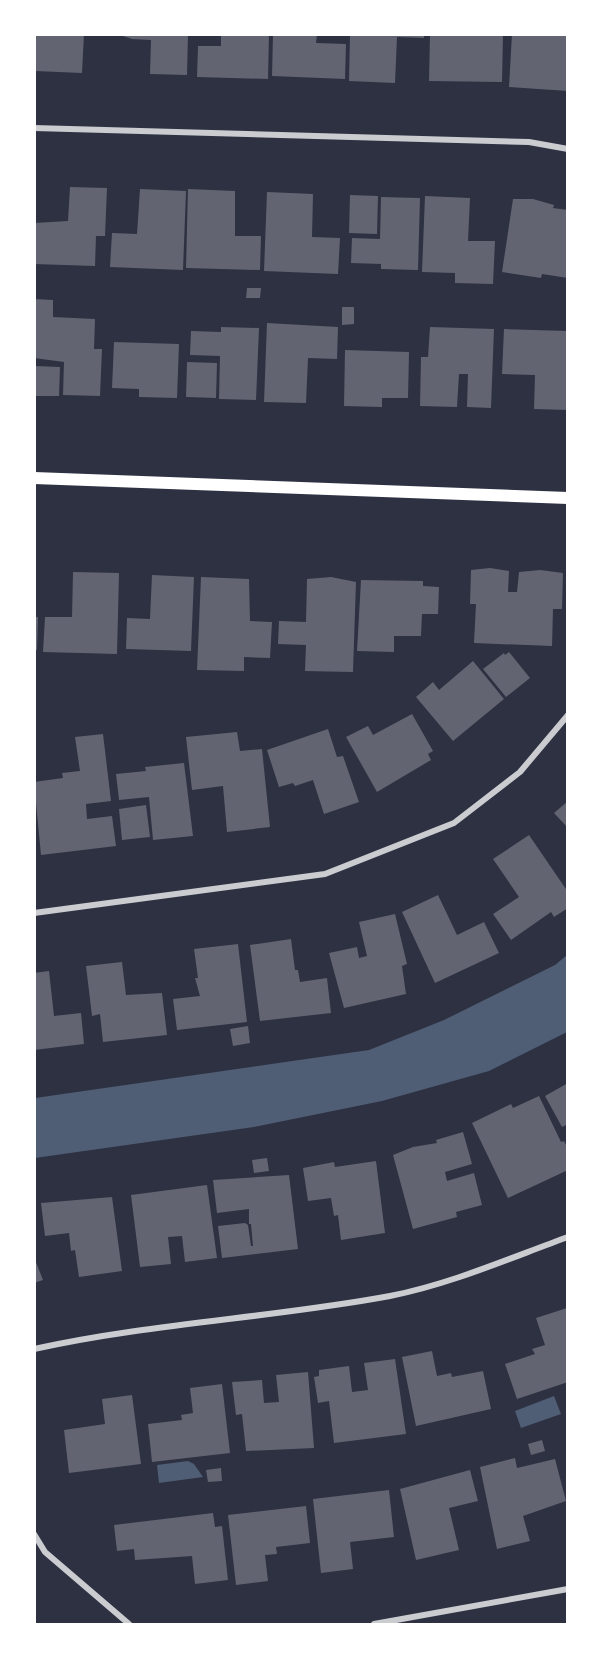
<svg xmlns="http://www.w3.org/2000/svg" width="602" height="1659" font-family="'Roboto Serif',serif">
<rect width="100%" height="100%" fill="#2d3142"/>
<!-- water -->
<path fill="#4f5d75" d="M567 955V1032L489 1071 382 1101 254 1127 35 1158V1098L369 1050 444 1020 555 965Z
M554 1396 561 1414 521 1428 515 1411Z
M188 1461 194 1464 203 1477 159 1483 157 1465Z"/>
<!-- building -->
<path fill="#626471" d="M36 34H84L82 73 35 71Z
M117 34H188L187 75 150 74 151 40 132 39Z
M221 34H269L268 79 197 77 198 46H221Z
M273 34H317L316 43 346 44 345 79 272 76Z
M350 34H424V38L397 37 395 83 349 81Z
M430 34H503L502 82 429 81Z
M512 34H568V91L509 87Z
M70 187 107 188 105 236H96L95 266 34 264V223L68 221Z
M140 189 186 191 183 270 110 267 112 233 137 234Z
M188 189 235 191V236H261L260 270 186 268Z
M267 192 313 194 312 237 340 238 338 274 264 271Z
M350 195 378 196 377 234 349 233Z
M425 196 470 198 468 241H495L493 284 455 283V273L422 272Z
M381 197 420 198 418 270 381 269V264L351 263 352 238 380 239Z
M513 199H533L554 205 553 208 568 210V278L542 274 541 278 502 272Z
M247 288H261L260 298H246Z
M34 299 53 300V317L95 319 94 349H102L100 396 63 395 64 362 34 358Z
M342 307H354V324L342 325Z
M267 323 338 327 337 359 308 358 306 403 264 402Z
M221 327 259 328 256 400 219 399 220 356 190 355 191 331 221 332Z
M430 327 494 329 491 408 467 407 468 374H459L457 407 420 406 421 357H428Z
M504 329 568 331V410L534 409 535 375 502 374Z
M114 342 179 344 177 398 139 397V389L112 388Z
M345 350 409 352 408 398H382V407L344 406Z
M187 362 217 363 216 398 186 397Z
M34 366 60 367 59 396H34Z
M490 568 509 571 508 592H517L519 572 540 570 563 573 562 609H553L552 646 474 643 476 604H470L471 570Z
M73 572 119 573 117 654 43 652 45 617H72Z
M152 575 194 577 191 651 126 649 127 618 150 619Z
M201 577 249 579 250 621 272 622 270 658 244 657V671L197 670Z
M331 577 356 582 353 672 305 671 306 645 278 644 279 621 306 622 307 579Z
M361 580 423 581V586L439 587 438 614H422L421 636H394V652L357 651Z
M34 617H38L37 650 34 649Z
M509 652 530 678 506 697 483 669 504 653 505 655Z
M473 661 504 699 453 741 416 697 433 682 439 690Z
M412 714 433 751 428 754 431 760 377 792 346 737 368 726 373 735Z
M328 729 337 757 343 756 359 802 324 814 313 780 295 786 293 783 279 787 267 750Z
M237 732 240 751 262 749 270 827 227 832 223 786 192 790 186 737Z
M103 734 111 801 86 804 87 819 112 816 116 846 41 855 34 782 63 778 62 773 80 771 75 737Z
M184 763 193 836 153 840 149 797 119 800 116 774 146 771 145 767Z
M568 801V828L554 813Z
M146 805 150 837 122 840 119 809Z
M529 835 568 892V908L554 917 551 912 511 940 493 914 519 897 493 859Z
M438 895 457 935 484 922 499 953 435 983 402 912Z
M395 914 407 964 402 966 406 994 344 1008 329 953 357 947 359 958 367 956 359 922Z
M291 939 295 970H298L300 982 327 978 331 1013 260 1021 250 945Z
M238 944 247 1022 177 1030 173 999 200 996 195 978H198L194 949Z
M122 962 126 995 162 993 167 1035 103 1042 100 1014 92 1016 86 966Z
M49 971 54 1016 81 1013 84 1044 34 1050V973Z
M248 1026 250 1043 233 1046 230 1029Z
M568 1083V1124L562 1127 545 1096Z
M539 1096 561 1142 564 1141 568 1149V1170L508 1198 472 1123 511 1104 513 1108Z
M463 1132 472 1164 445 1172 447 1181 474 1173 482 1205 456 1212 457 1217 413 1229 393 1155 413 1147 437 1143 436 1140Z
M267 1158 269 1171 254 1173 252 1160Z
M376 1161 385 1233 341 1240 338 1215 334 1216 331 1198 308 1201 303 1168 334 1162 335 1167Z
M289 1175 298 1249 222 1258 218 1226 245 1223 248 1225 251 1246H253L251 1224H249V1209L217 1213 213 1180Z
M207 1185 217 1258 185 1262 182 1236 168 1237 171 1264 140 1267 131 1195Z
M112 1197 122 1271 79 1277 75 1250 71 1251 69 1233 45 1236 41 1203Z
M34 1257 43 1280 34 1283Z
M567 1308 568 1382 517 1399 505 1364 535 1354 532 1349 545 1345 536 1318Z
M432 1351 437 1376 451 1373 452 1377 483 1371 491 1409 416 1426 402 1357Z
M395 1359 406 1434 334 1443 329 1401 318 1403 314 1377 319 1376V1370L349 1366 352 1392 368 1390 364 1363Z
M308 1372 314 1448 246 1451 242 1414 236 1415 232 1382 262 1380 264 1403 279 1402 276 1375Z
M222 1384 230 1453 152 1462 148 1424 182 1420 181 1415 193 1413 190 1388Z
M132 1395 141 1464 69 1473 64 1430 105 1424 102 1399Z
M542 1440 545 1451 531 1455 528 1444Z
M515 1458 517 1468 555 1459 566 1501 523 1516 530 1541 497 1549 480 1467Z
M221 1468 222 1481 208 1482 206 1470Z
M470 1470 478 1501 449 1508 459 1550 416 1560 400 1489Z
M389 1490 394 1537 350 1542 353 1569 321 1573 313 1499Z
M306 1506 310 1543 276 1547 277 1554 265 1555 268 1581 236 1585 228 1515Z
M213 1513 215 1527 222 1526 228 1580 195 1584 192 1556 135 1560 134 1549 117 1551 114 1525Z"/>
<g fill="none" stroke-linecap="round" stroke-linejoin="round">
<!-- minor -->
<path stroke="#caccd0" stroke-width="6" d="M34 128 529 142 568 149
M34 913 325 874 454 823 520 772 568 715
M34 1349C152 1323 272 1318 390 1296 451 1284 510 1258 568 1237
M34 1534 45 1552 129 1624
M374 1624 568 1589"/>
<!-- secondary -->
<path stroke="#fff" stroke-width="12" d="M34 478 568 498"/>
</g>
<!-- border -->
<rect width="602" height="1659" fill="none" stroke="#ffffff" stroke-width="72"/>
</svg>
